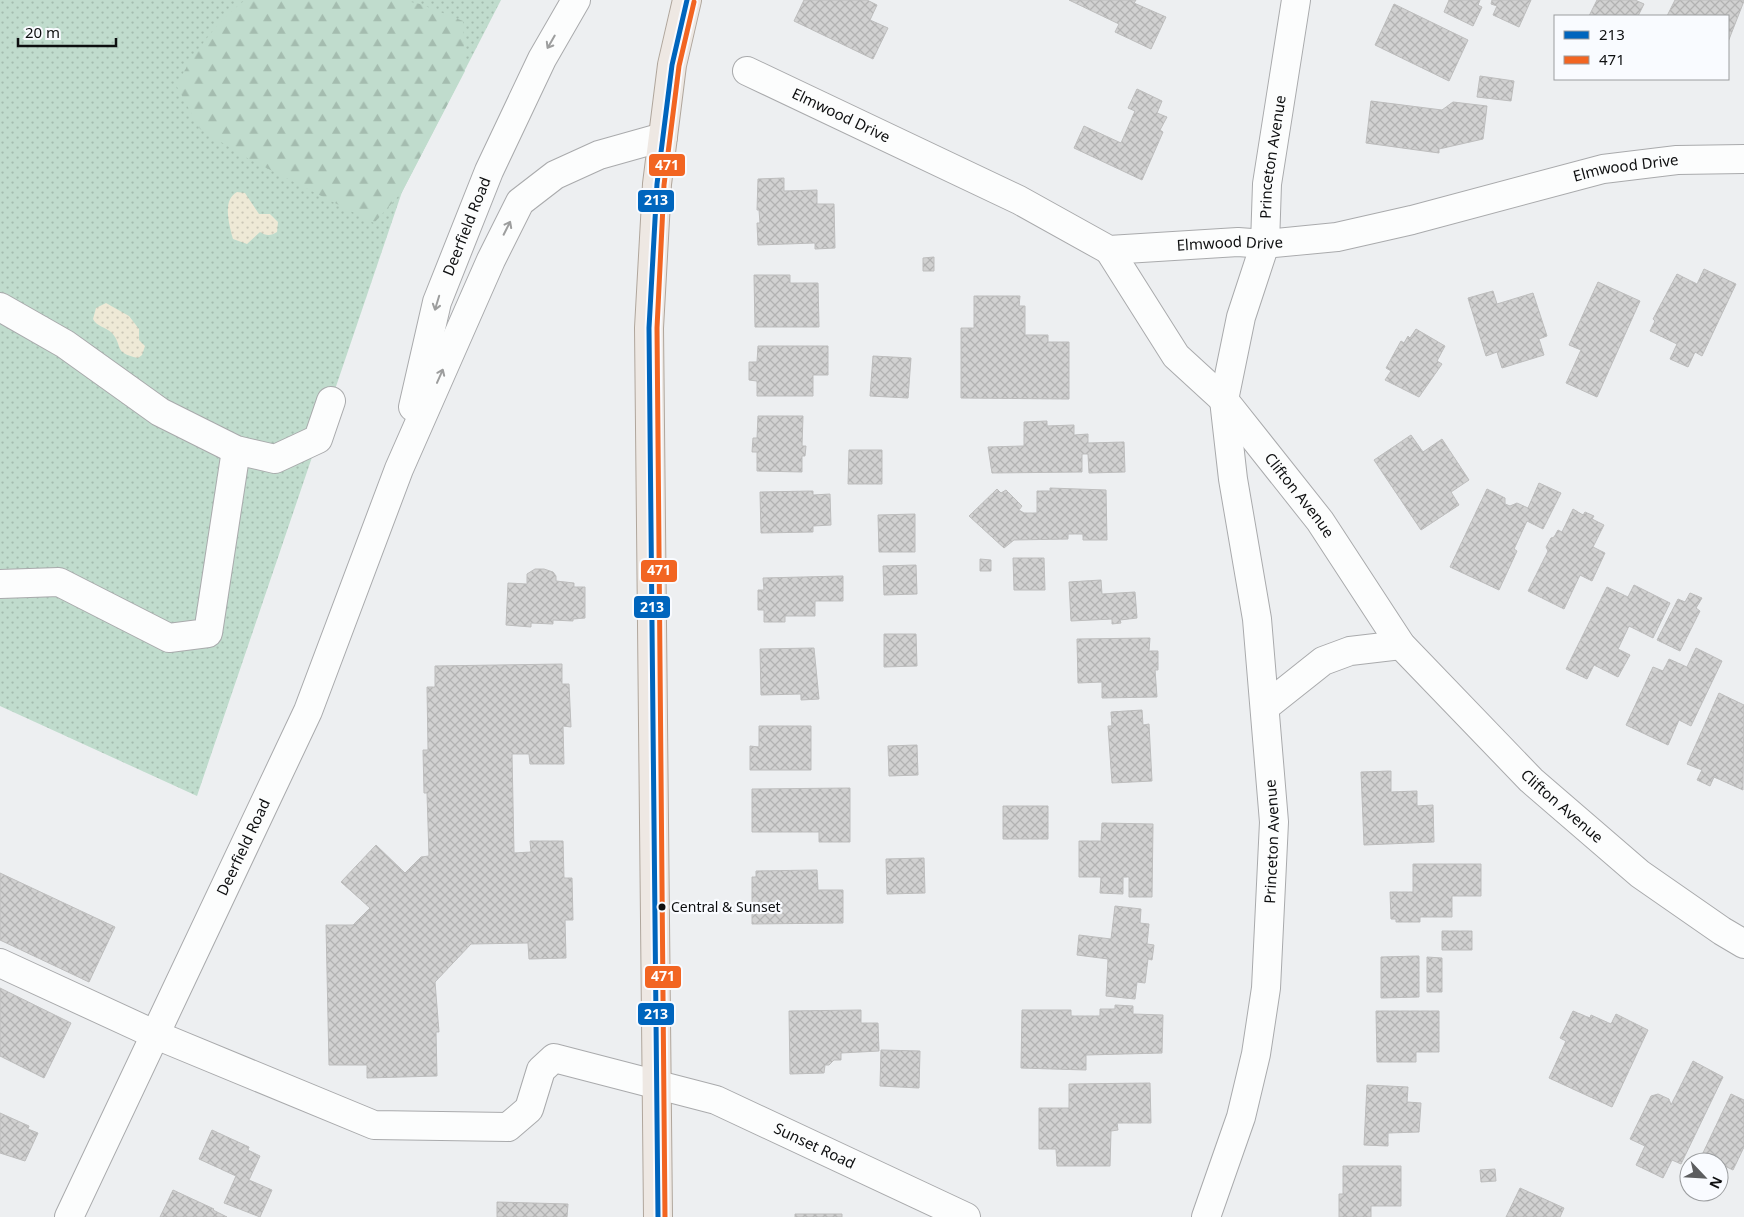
<svg xmlns="http://www.w3.org/2000/svg" width="1744" height="1217" font-family="'Noto Sans',sans-serif">
<defs>
<pattern id="grass-dots" width="8" height="8" patternUnits="userSpaceOnUse" patternTransform="scale(1.25)"><rect width="8" height="8" fill="#c0dccd"/><path d="M2 2h.1M6 6h.1" fill="none" stroke="#a4bcaf" stroke-width="1.8" stroke-linecap="round"/></pattern>
<pattern id="forest-firs" width="22" height="20" patternUnits="userSpaceOnUse" patternTransform="scale(1.25)"><rect width="22" height="20" fill="#c0dccd"/><path d="M5 1l3.5 6h-7zM16 11l3.5 6h-7z" fill="#a4bcaf"/></pattern>
<pattern id="sand-dots" width="8" height="8" patternUnits="userSpaceOnUse" patternTransform="scale(1.25)"><rect width="8" height="8" fill="#eee9d6"/><path d="M2 2h.1M6 6h.1" fill="none" stroke="#cbc7b7" stroke-width="1.8" stroke-linecap="round"/></pattern>
<pattern id="building-cross-hatch" width="8" height="8" patternUnits="userSpaceOnUse" patternTransform="scale(1.25)"><rect width="8" height="8" fill="#d1d1d1"/><path d="M0 0l8 8M0 8l8-8" fill="none" stroke="#b2b2b2"/></pattern>
</defs>
<rect width="100%" height="100%" fill="#edeff1"/>
<!-- grass -->
<path fill="url(#grass-dots)" d="M0 0H501L402 192 197 796 0 706Z"/>
<!-- forest -->
<path fill="url(#forest-firs)" d="M245 0H402L420 4 463 21 465 71 402 192 374 223 247 158 200 129 176 85C196 51 214 24 245 0Z"/>
<!-- sand -->
<path fill="url(#sand-dots)" d="M237 192 245 193 259 214H270L278 222 277 232C271 236 266 236 260 232L247 244 233 239C229 224 222 200 237 192Z
M106 303 129 316 139 329V340L145 346 142 355 138 358C112 352 124 347 112 333 106 327 97 327 93 319L96 308Z"/>
<!-- building -->
<path fill="url(#building-cross-hatch)" stroke="#bdbdbd" d="M804 0H867L877 5 870 20 888 28 873 59 794 21Z
M1069 0H1136L1134 3 1166 17 1151 49 1115 32 1119 24Z
M1449 0H1480L1478 5 1482 7 1473 26 1444 12Z
M1492 0H1531L1519 27 1493 15 1497 6 1491 4Z
M1597 0H1635L1644 4 1638 16H1589Z
M1675 0H1744V1L1728 42V16H1667Z
M1394 4 1468 40 1449 81 1375 45Z
M1480 76 1514 81 1511 101 1477 97Z
M1137 89 1162 101 1157 113 1167 117 1160 130 1163 132 1142 180 1074 148 1084 126 1121 143 1135 111 1128 108Z
M1371 101 1442 110 1453 102 1487 106 1483 139 1439 149V153L1366 143Z
M784 178V191L817 190V204H834L835 248 815 249V243L758 245 757 223H760L759 210H757L758 179Z
M934 257V271H923V258Z
M1704 269 1736 284 1702 356 1695 352 1688 367 1670 359 1677 344 1650 331 1655 321 1653 319 1677 274 1697 284Z
M754 275H790V283H818L819 327H755Z
M1598 282 1640 301 1597 397 1566 383 1581 350 1569 345Z
M1493 291 1497 304 1533 293 1547 336 1539 339 1544 355 1502 368 1497 352 1486 356 1468 298Z
M974 296H1020L1019 306H1025V335H1048V342H1069V399L961 398V328H974Z
M1416 329 1445 346 1437 361 1442 364 1419 397 1385 380 1391 371 1386 368 1401 341 1404 343 1408 336 1410 338Z
M758 346H828V375H813V396H757V381L749 380V362H757Z
M873 356 911 358 908 398 870 396Z
M758 416H803L802 446H806L805 456H802V472L757 471V452H752L753 438H757Z
M1047 421V426L1074 425V435L1088 434V443L1124 442 1125 472 1089 473 1088 454H1082V472L992 473 988 447 1024 446V422Z
M1411 435 1423 452 1442 439 1469 480 1451 492 1459 505 1421 530 1374 460Z
M849 450H882V484H848Z
M1539 483 1561 493 1543 529 1527 521 1514 549 1517 551 1499 590 1450 567 1487 489 1505 498V504L1510 506 1517 503 1528 508Z
M1050 488 1106 490 1107 540H1083V534H1068V539L1014 540 1004 548 969 516 997 489 1001 493 1006 490 1022 506 1019 510 1024 513H1037V491H1050Z
M813 491V495L830 494 831 525 813 526V532L761 533 760 492Z
M1573 509 1583 515 1585 512 1594 516 1592 519 1604 525 1593 547 1605 553 1592 581 1580 575 1564 609 1528 591 1548 551 1546 547 1551 538 1554 537 1558 530 1562 532Z
M915 514V552H879L878 515Z
M1013 558H1044L1045 590H1014Z
M980 559 991 560V571H980Z
M916 565 917 594 884 595 883 566Z
M535 569H544L553 572 556 576V581L574 583V587H585V618L573 619V621L553 620V624L531 623V627L506 625 508 583 527 584V574Z
M843 576V601H815V616H785V622H764V610H758V590H764L763 578Z
M1101 580 1102 594 1135 592 1137 618 1120 620 1121 623 1112 624V619L1071 621 1069 582Z
M1634 585 1670 603 1653 638 1629 626 1618 649 1630 655 1618 677 1594 665 1587 679 1566 669 1607 587 1628 597Z
M1690 593 1702 598 1696 608 1700 611 1680 651 1657 640 1678 599 1685 602Z
M884 634H916L917 666 884 667Z
M1150 638 1149 651H1158V670H1155L1157 697 1102 698V682L1078 683 1077 639Z
M814 648 819 699 801 700V694L761 695 760 649Z
M1696 648 1722 661 1691 726 1679 720 1668 745 1626 725 1653 667 1663 671 1669 659 1687 667Z
M562 664V684H569L571 727 563 726 564 764H530L529 754H512L514 853 531 852 530 841H563L564 878H572L573 920H565L566 958 529 959 528 943 471 944 435 982 439 1032H436L437 1076 367 1078V1065H329L326 925H353L370 908 341 882 376 845 405 873 421 857 429 856 427 793H424L423 750H428L427 687H435V666Z
M1719 693 1744 705 1743 790 1714 777 1710 786 1697 780 1702 770 1687 764Z
M1142 710 1143 725 1149 724 1152 781 1112 783 1108 726H1112L1111 712Z
M759 726H811V770H750V746L759 747Z
M917 745 918 775 889 776 888 746Z
M1391 771V792L1417 791V806L1433 805 1434 842 1364 845 1361 772Z
M850 788V842H819V832H752V789Z
M1003 806H1048V839H1003Z
M1102 823 1153 824 1152 897H1129V877H1123V894L1100 893 1101 877H1079V841H1101Z
M924 858 925 893 887 894 886 859Z
M1413 864H1481V896H1452V917H1420V922H1396V919H1391L1390 892H1413Z
M817 870 818 890H843V923L752 924V877H756V871Z
M0 873 115 927 89 982 0 940Z
M1115 906 1141 909 1140 923 1149 924 1147 944 1154 945 1152 960 1148 959 1145 983 1137 982 1135 999 1106 996 1108 959 1077 955 1079 935 1111 939Z
M1442 931H1472V950H1442Z
M1419 956V997L1381 998V957Z
M1427 957 1442 958V992H1427Z
M0 988 71 1023 44 1078 0 1056Z
M1115 1005 1133 1006V1014L1163 1015 1162 1053 1086 1055V1070L1021 1068 1022 1010H1071V1016H1100V1009H1115Z
M861 1010V1023H878L879 1051 841 1053V1060H834L829 1065H825L824 1073 790 1074 789 1011Z
M1376 1011H1439V1052H1416V1062H1377Z
M1573 1011 1590 1018 1591 1015 1611 1024 1616 1014 1648 1030 1612 1107 1549 1078 1566 1041 1560 1038Z
M881 1050 920 1051 919 1088 880 1086Z
M1693 1061 1723 1077 1681 1164 1672 1160 1663 1178 1636 1165 1645 1146 1630 1139 1651 1096 1658 1094 1669 1099 1671 1105Z
M1150 1083 1151 1123H1117L1118 1130 1111 1131 1110 1166H1057L1056 1149H1039V1108H1069V1084Z
M1367 1085 1408 1087 1407 1102 1421 1103 1419 1132 1388 1133V1146L1364 1145Z
M1731 1094 1744 1100V1147L1733 1170 1702 1155Z
M0 1113 29 1126 28 1129 38 1133 25 1161 0 1153Z
M212 1130 249 1147 248 1150 260 1156 249 1180 272 1190 260 1217 224 1203 236 1176 199 1159Z
M1343 1166H1401V1206H1371V1217H1339V1194H1343Z
M1495 1169 1496 1181 1481 1182 1480 1170Z
M1520 1188 1564 1208 1560 1217H1506Z
M173 1190 214 1209 213 1210 227 1217H160Z
M497 1202 568 1204 567 1217H497Z
M795 1214H842V1217H795Z"/>
<g fill="none" stroke-linecap="round" stroke-linejoin="round">
<defs>
<g id="minor">
<path id="s1" d="M747 71 1019 200 1109 250 1238 242 1265 244 1337 237 1412 220 1603 169 1677 160 1744 159"/>
<path id="s2" d="M1109 250 1176 356 1224 400 1320 521 1401 645 1531 780 1640 874 1722 931 1744 944"/>
<path d="M0 307 65 344 160 412 236 450 275 459 318 439 331 401"/>
<path id="s3" d="M413 407 437 302 489 171 542 59 576 0"/>
<path d="M0 584 59 582 169 638 208 633 236 450"/>
<path d="M1265 707 1323 661 1350 651 1401 645"/>
<path id="s4" d="M0 963 156 1035 374 1125 508 1127 529 1109 541 1070 554 1058 716 1100 966 1217"/>
<path id="s5" d="M69 1217 308 711 399 469 491 260 520 202 555 175 599 155 663 137"/>
<path id="s6" d="M1206 1217 1241 1117 1256 1054 1266 988 1274 822 1257 619 1233 479 1224 400 1241 317 1265 244 1267 184 1296 0"/>
</g>
<path id="major" d="M658 1217 649 328 657 184 672 65 687 0"/>
</defs>
<!-- minor casing -->
<use href="#minor" stroke="#a9aaac" stroke-width="30"/>
<!-- major casing -->
<use href="#major" stroke="#b0a69c" stroke-width="30"/>
<!-- minor -->
<use href="#minor" stroke="#fcfdfd" stroke-width="28"/>
<!-- major -->
<use href="#major" stroke="#eee8e3" stroke-width="28"/>
<defs>
<path id="bus-1" d="M658 1217 649 328 657 184 672 65 687 0"/>
<path id="bus-2" d="M665 1217 657 328 664 185 679 66 694 2"/>
</defs>
<!-- bus-1 casing -->
<use href="#bus-1" stroke="#f9fbff" stroke-width="9"/>
<!-- bus-2 casing -->
<use href="#bus-2" stroke="#f9fbff" stroke-width="9"/>
<!-- bus-1 -->
<use href="#bus-1" stroke="#0065bd" stroke-width="5"/>
<!-- bus-2 -->
<use href="#bus-2" stroke="#f26522" stroke-width="5"/>
</g>
<!-- one-way arrows -->
<defs><path id="oneway-shaft" d="M-6 0H5M1.5-3L5.5 0L1.5 3" fill="none" stroke-width="1.6" stroke-linecap="round" stroke-linejoin="round" transform="scale(1.25)"/></defs>
<g stroke="#9d9e9e">
<use href="#oneway-shaft" transform="translate(551 42) rotate(120)"/>
<use href="#oneway-shaft" transform="translate(507 228) rotate(-63)"/>
<use href="#oneway-shaft" transform="translate(437 303) rotate(107)"/>
<use href="#oneway-shaft" transform="translate(440 376) rotate(-66)"/>
</g>
<!-- markers -->
<circle fill="#0e0f10" stroke="#f9fbff" stroke-width="2" cx="662" cy="907" r="4.5"/>
<g text-anchor="middle" stroke-width="4.5" stroke-linejoin="round" paint-order="stroke">
<!-- bus labels -->
<g font-size="14" fill="#0e0f10" stroke="#f9fbff" text-anchor="start">
<text x="671" y="912">Central &amp; Sunset</text>
</g>
<!-- street labels -->
<g font-size="15" fill="#0e0f10" stroke="#f9fbff">
<text dy="5" stroke="none"><textPath href="#s1" startOffset="104">Elmwood Drive</textPath></text>
<text dy="5" stroke="none"><textPath href="#s6" startOffset="1078">Princeton Avenue</textPath></text>
<text dy="5" stroke="none"><textPath href="#s1" startOffset="930">Elmwood Drive</textPath></text>
<text dy="5" stroke="none"><textPath href="#s3" startOffset="189">Deerfield Road</textPath></text>
<text dy="5" stroke="none"><textPath href="#s1" startOffset="525">Elmwood Drive</textPath></text>
<text dy="5" stroke="none"><textPath href="#s2" startOffset="312">Clifton Avenue</textPath></text>
<text dy="5" stroke="none"><textPath href="#s2" startOffset="721">Clifton Avenue</textPath></text>
<text dy="5" stroke="none"><textPath href="#s6" startOffset="384">Princeton Avenue</textPath></text>
<text dy="5" stroke="none"><textPath href="#s5" startOffset="409">Deerfield Road</textPath></text>
<text dy="5" stroke="none"><textPath href="#s4" startOffset="904">Sunset Road</textPath></text>
</g>
</g>
<g stroke="#f9fbff" stroke-width="2">
<rect x="648" y="153" width="38" height="24" rx="5" fill="#f26522"/>
<rect x="637" y="189" width="38" height="24" rx="5" fill="#0065bd"/>
<rect x="640" y="559" width="38" height="24" rx="5" fill="#f26522"/>
<rect x="633" y="595" width="38" height="24" rx="5" fill="#0065bd"/>
<rect x="644" y="965" width="38" height="24" rx="5" fill="#f26522"/>
<rect x="637" y="1002" width="38" height="24" rx="5" fill="#0065bd"/>
</g>
<g font-size="14" text-anchor="middle" font-weight="bold" fill="#fff">
<text x="667" y="170">471</text>
<text x="656" y="205">213</text>
<text x="659" y="575">471</text>
<text x="652" y="612">213</text>
<text x="663" y="981">471</text>
<text x="656" y="1019">213</text>
</g>
<!-- legend -->
<rect x="1554" y="15" width="175" height="65" fill="#f9fbff" stroke="#9b9d9f"/>
<rect x="1564" y="31" width="25" height="8" fill="#0065bd" stroke="#9b9d9f"/>
<text x="1599" y="40" font-size="15" fill="#0e0f10">213</text>
<rect x="1564" y="56" width="25" height="8" fill="#f26522" stroke="#9b9d9f"/>
<text x="1599" y="65" font-size="15" fill="#0e0f10">471</text>
<!-- north arrow -->
<g transform="translate(1704 1177) rotate(115)"><circle r="24" fill="#f9fbff" stroke="#9b9d9f"/>
<path d="M0-4L9 19L0 12L-9 19Z" fill="#5c5d5f"/>
<text y="-8" font-size="14" font-weight="bold" text-anchor="middle" fill="#0e0f10">N</text>
</g>
<!-- scale -->
<path d="M18 38v8h98v-8" fill="none" stroke="#0e0f10" stroke-width="2.5"/>
<text x="25" y="38" font-size="15" fill="#0e0f10" stroke="#f9fbff" stroke-width="4" paint-order="stroke">20 m</text>
</svg>
